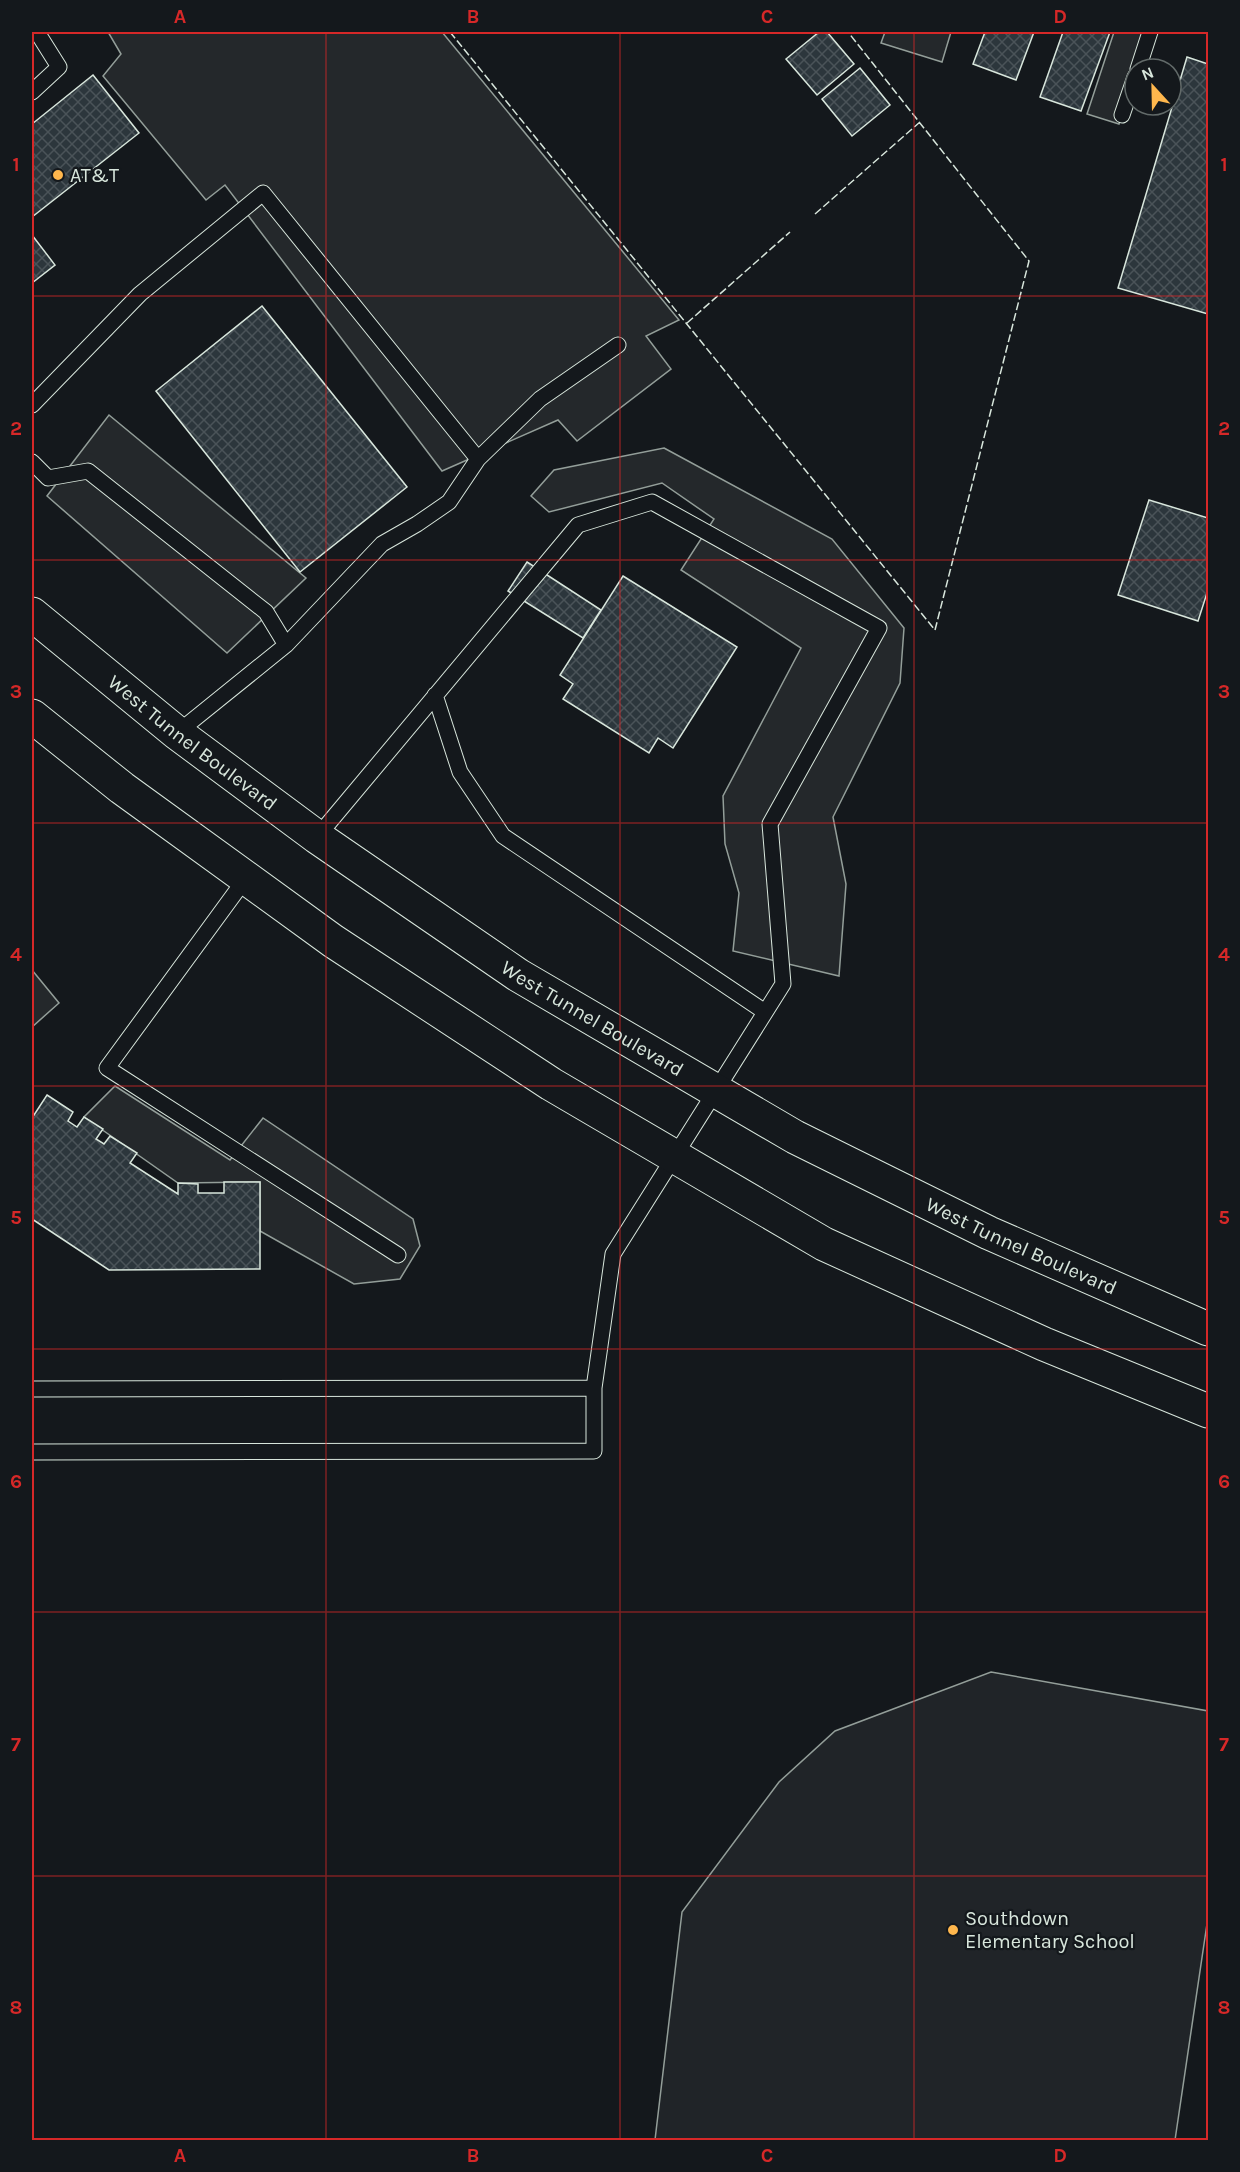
<svg xmlns="http://www.w3.org/2000/svg" width="1240" height="2172" font-family="Karla,sans-serif">
<defs>
<pattern id="building-cross-hatch" width="8" height="8" patternUnits="userSpaceOnUse" patternTransform="scale(1.5)"><rect width="8" height="8" fill="#2c363c"/><path d="M0 0l8 8M0 8l8-8" fill="none" stroke="#4a5358"/></pattern>
</defs>
<rect width="100%" height="100%" fill="#14181c"/>
<!-- pitch -->
<path fill="#202428" stroke="#939e99" stroke-width="1.5" d="M991 1672 1208 1711V1917L1175 2140H655L682 1912 779 1782 835 1731Z"/>
<!-- parking -->
<path fill="#24282b" stroke="#939e99" stroke-width="1.5" d="M108 32H442L679 320 646 336 671 369 577 441 558 420 442 471 225 185 206 200 103 76 121 54Z
M885 32H951L942 62 881 43Z
M1114 32H1150L1119 124 1087 114Z
M109 415 306 578 227 653 47 496Z
M664 448 832 539 904 628 900 683 833 817 846 884 839 976 733 951 739 893 725 844 723 796 801 648 681 570 714 519 662 483 549 512 531 496 554 470Z
M32 970 59 1003 32 1027Z
M115 1086 230 1160 263 1118 413 1219 420 1246 400 1279 354 1284 260 1231V1182L178 1183 84 1117Z"/>
<!-- building -->
<path fill="url(#building-cross-hatch)" stroke="#d8e6dc" stroke-width="1.5" d="M819 32H827L854 64 817 95 786 59Z
M985 32H1034L1016 80 973 64Z
M1063 32H1110L1081 111 1040 97Z
M1187 57 1208 64V314L1118 288Z
M860 68 890 105 852 136 822 99Z
M93 75 139 133 32 217V124Z
M32 235 55 265 32 283Z
M262 306 407 487 300 572 156 391Z
M1149 500 1208 518V590L1198 621 1118 595Z
M527 562 601 610 583 638 508 591Z
M623 576 737 647 673 748 658 738 649 753 563 699 573 684 560 675Z
M47 1095 73 1112 68 1121 77 1127 84 1117 103 1129 96 1139 104 1144 110 1136 137 1153 130 1163 178 1194V1183L198 1184V1193H224V1182H260V1269L109 1270 32 1219V1118Z"/>
<g fill="none" stroke-linecap="round" stroke-linejoin="round">
<defs>
<path id="service" d="M1138 69 1150 32
M32 92 59 67 37 32
M1122 115 1135 77
M32 405 140 294 263 193 478 459
M32 462 48 478 88 471 266 612 286 645
M435 695 460 772 503 836 765 1012
M177 733 286 645 382 544 417 524 449 502 478 459 540 399 618 345
M246 878 107 1068 398 1255
M32 1389 594 1388
M32 1452 594 1451V1388L613 1254 783 984 770 824 879 628 652 502 578 525 317 837"/>
<g id="secondary">
<path id="s1" d="M32 614 177 733 317 837 518 975 795 1137 989 1233 1208 1329"/>
<path d="M32 716 122 788 333 941 551 1084 824 1244 1044 1344 1208 1411"/>
</g>
</defs>
<!-- service casing -->
<use href="#service" stroke="#d8e6dc" stroke-width="17"/>
<!-- secondary casing -->
<use href="#secondary" stroke="#d8e6dc" stroke-width="35"/>
<!-- service -->
<use href="#service" stroke="#14181c" stroke-width="15"/>
<!-- secondary -->
<use href="#secondary" stroke="#14181c" stroke-width="33"/>
<!-- fence -->
<path stroke="#d8e6dc" stroke-width="1.5" stroke-dasharray="8 3" stroke-linecap="butt" d="M450 32 935 630 1029 261 848 32
M815 214 920 122
M687 323 790 232"/>
</g>
<!-- grid -->
<path fill="none" stroke="#d62828" stroke-width="1.5" stroke-opacity="0.55" d="M326 32V2140M620 32V2140M914 32V2140M32 296H1208M32 560H1208M32 823H1208M32 1086H1208M32 1349H1208M32 1612H1208M32 1876H1208"/>
<!-- markers -->
<g fill="#ffb74d" stroke="#14181c" stroke-width="2">
<circle cx="58" cy="175" r="6"/>
<circle cx="953" cy="1930" r="6"/>
</g>
<g text-anchor="middle" stroke-width="4.5" stroke-linejoin="round" paint-order="stroke">
<!-- poi labels -->
<g font-size="20" fill="#d8e6dc" stroke="#14181c" text-anchor="start">
<text x="70" y="182">AT&amp;T</text>
<text x="965" y="1925">Southdown<tspan x="965" dy="23">Elementary School</tspan></text>
</g>
<!-- street labels -->
<g font-size="20" fill="#d8e6dc" stroke="#14181c">
<text dy="7" stroke="none"><textPath href="#s1" startOffset="206">West Tunnel Boulevard</textPath></text>
<text dy="7" stroke="none"><textPath href="#s1" startOffset="692">West Tunnel Boulevard</textPath></text>
<text dy="7" stroke="none"><textPath href="#s1" startOffset="1178">West Tunnel Boulevard</textPath></text>
</g>
</g>
<!-- border -->
<rect width="1240" height="2172" fill="none" stroke="#14181c" stroke-width="66"/>
<!-- north arrow -->
<g transform="translate(1153 87) rotate(338)"><circle r="28" fill="#14181c" stroke="#626a69" stroke-width="1.5"/>
<path d="M0-4.5L10 22L0 15L-10 22Z" fill="#ffb74d"/>
<text y="-9" font-size="16" font-weight="bold" text-anchor="middle" fill="#d8e6dc">N</text>
</g>
<rect x="33" y="33" width="1174" height="2106" fill="none" stroke="#d62828" stroke-width="2"/>
<g font-size="20" text-anchor="middle" font-weight="bold" fill="#d62828">
<text x="180" y="23">A</text>
<text x="473" y="23">B</text>
<text x="767" y="23">C</text>
<text x="1060" y="23">D</text>
<text x="16" y="171">1</text>
<text x="1224" y="171">1</text>
<text x="16" y="435">2</text>
<text x="1224" y="435">2</text>
<text x="16" y="698">3</text>
<text x="1224" y="698">3</text>
<text x="16" y="961">4</text>
<text x="1224" y="961">4</text>
<text x="16" y="1224">5</text>
<text x="1224" y="1224">5</text>
<text x="16" y="1488">6</text>
<text x="1224" y="1488">6</text>
<text x="16" y="1751">7</text>
<text x="1224" y="1751">7</text>
<text x="16" y="2014">8</text>
<text x="1224" y="2014">8</text>
<text x="180" y="2162">A</text>
<text x="473" y="2162">B</text>
<text x="767" y="2162">C</text>
<text x="1060" y="2162">D</text>
</g>
</svg>
